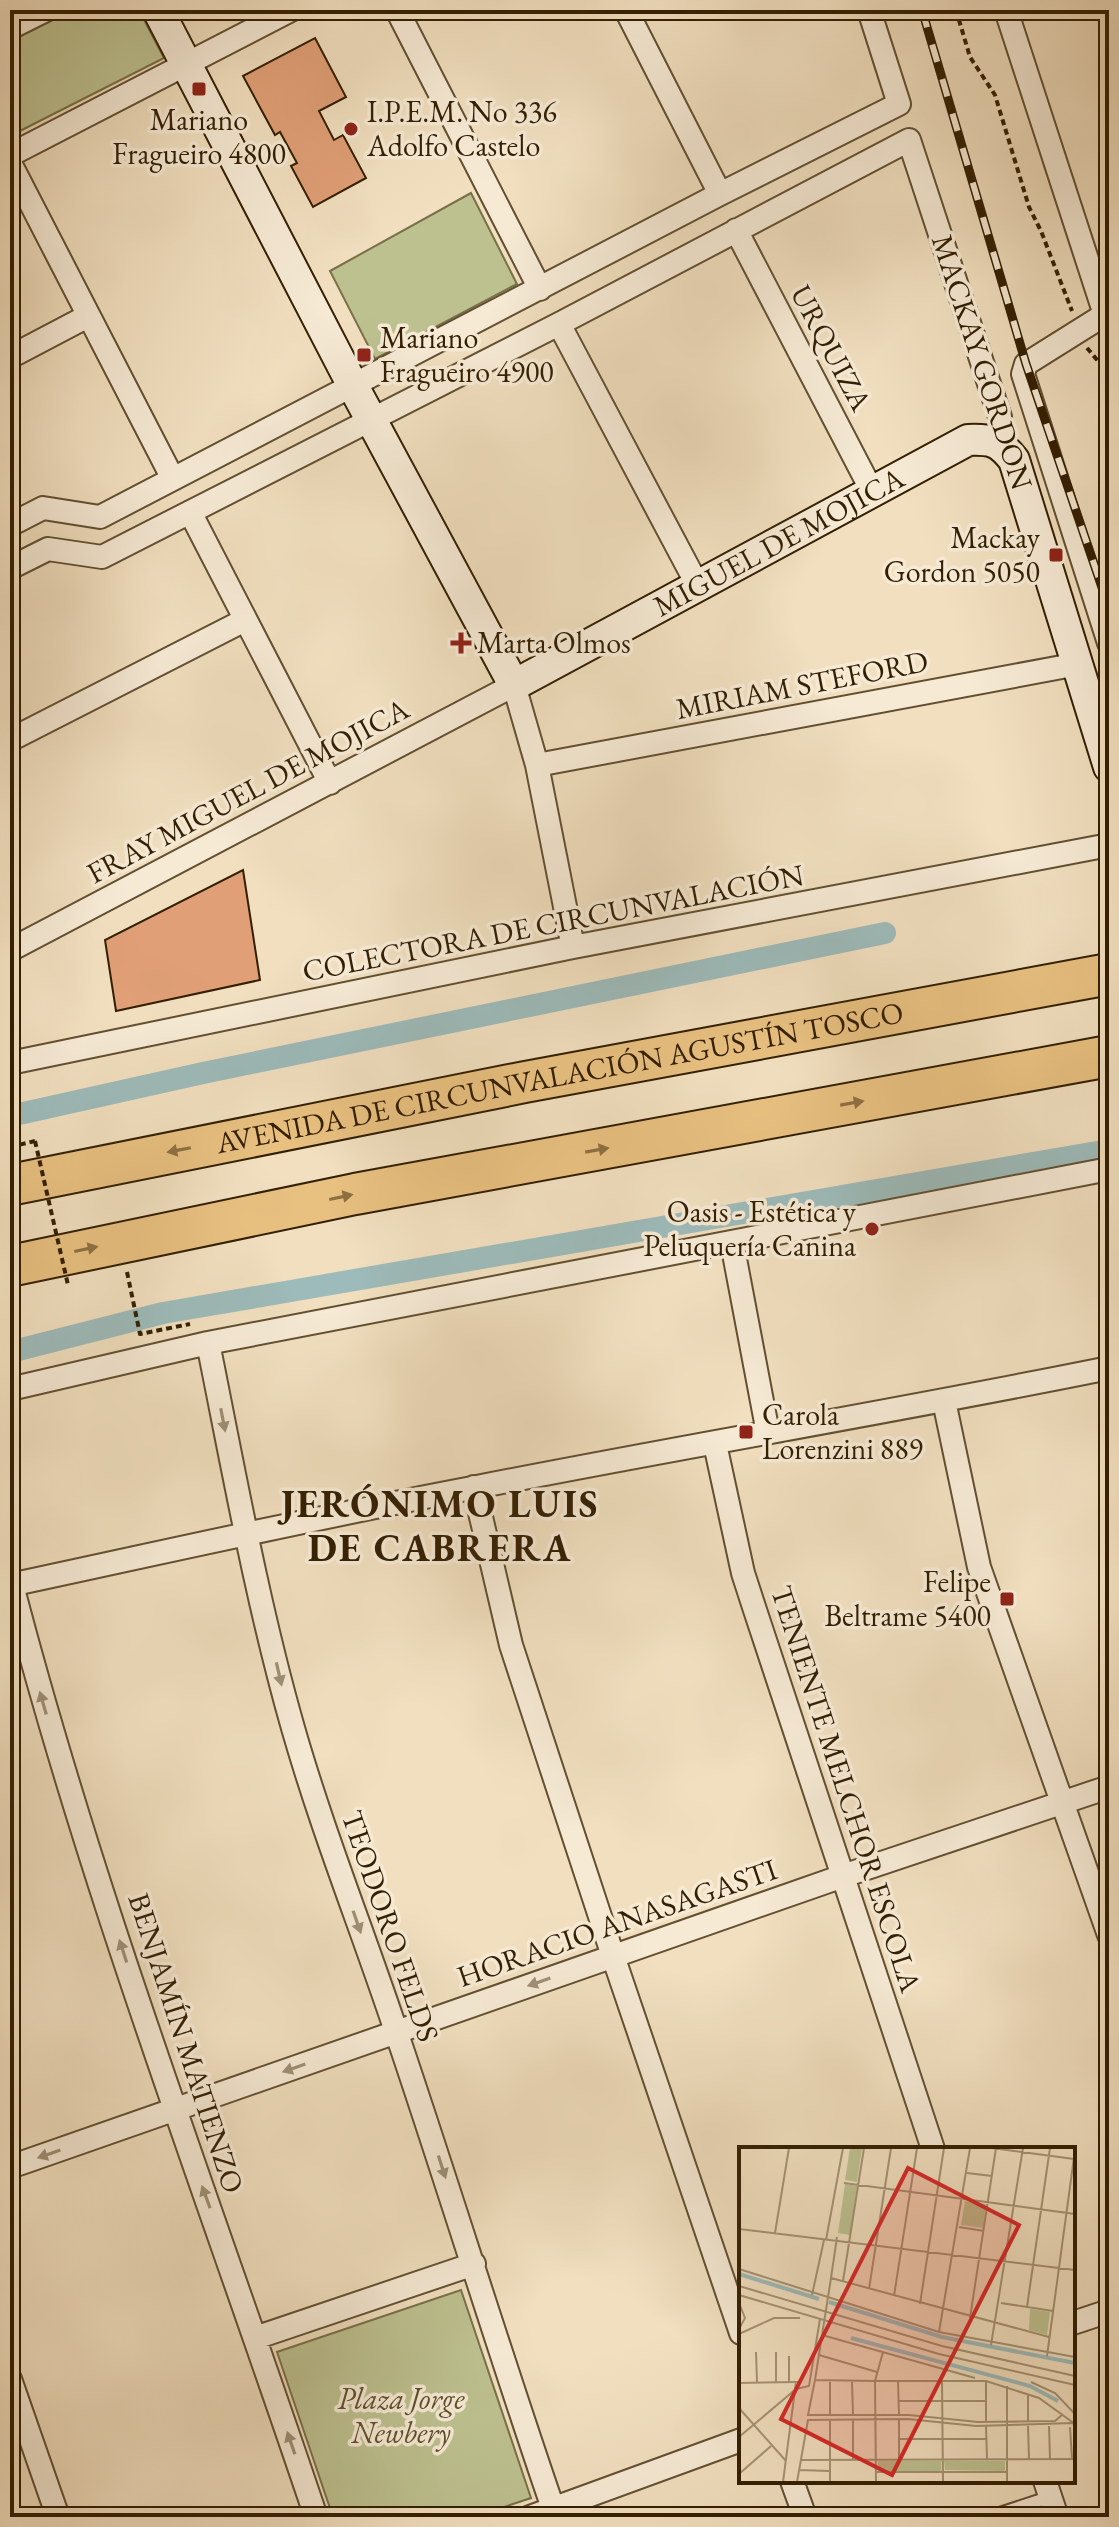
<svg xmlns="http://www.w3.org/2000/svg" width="1119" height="2527" font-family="'EB Garamond',serif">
<rect width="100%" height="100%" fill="#f1dfbf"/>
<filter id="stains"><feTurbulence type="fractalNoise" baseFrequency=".0025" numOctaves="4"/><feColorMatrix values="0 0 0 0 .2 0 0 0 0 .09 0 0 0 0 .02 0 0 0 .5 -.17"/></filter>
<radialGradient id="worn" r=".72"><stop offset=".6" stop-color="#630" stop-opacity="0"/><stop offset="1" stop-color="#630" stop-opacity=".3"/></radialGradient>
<!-- green -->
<path fill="#bdc190" stroke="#787049" stroke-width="2" d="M67 10H139L164 58 10 136V39Z
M471 193 517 284 375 359 330 271Z
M461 2290 531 2498 474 2517H333L277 2352Z"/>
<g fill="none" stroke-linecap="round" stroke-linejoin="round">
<!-- canal -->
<path stroke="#9dbbba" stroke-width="22" d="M10 1116 203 1073 885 933
M10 1352 163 1313 1109 1150"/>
</g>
<!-- building -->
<path fill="#e09f76" stroke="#331f02" stroke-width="2" d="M315 38 346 97 319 111 334 140 343 135 366 178 313 207 291 166 297 163 280 132 275 135 243 76Z
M243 870 260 980 116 1011 105 940Z"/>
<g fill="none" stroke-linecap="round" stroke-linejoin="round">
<defs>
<path id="service" d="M989 2517 1050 2497"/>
<path id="minor" d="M397 10 540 289
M626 10 720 194
M1006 10 1109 327
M10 28 46 10
M10 155 291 10
M10 163 173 479
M736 230 873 493
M1109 312 1026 364 1023 374 1109 643
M559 324 698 586
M10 357 88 316
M190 512 330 783
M10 525 43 508 100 517 720 194 899 104 869 10
M10 568 48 549 102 557 559 324 909 140 1000 417 1003 446
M10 740 245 620
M537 765 1078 664
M10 950 514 685 537 765 573 947
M10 1063 573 947 1109 845
M732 1243 768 1433
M208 1343C234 1472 257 1602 293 1728 323 1833 364 1934 398 2037 452 2197 501 2358 556 2517
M10 1389 208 1343 1109 1169
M944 1401 979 1567 1109 1935
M715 1444 743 1573 754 1607 933 2149
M474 1487 511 1645 613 1956 741 2333
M10 1585C164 1552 318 1517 472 1488 684 1446 897 1411 1109 1368
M12 1585C94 1901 212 2207 316 2517
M10 2167 843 1876 1109 1787
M1073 2323 1109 2311
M255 2338 474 2264
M10 2379 58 2517
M792 2481 805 2517
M1045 2481 1057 2517
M530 2517 741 2440"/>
<g id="secondary">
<path id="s1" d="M158 10 353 386 514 685 968 440C992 439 999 441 1014 460L1109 767"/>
</g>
<g id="motorway">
<path id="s2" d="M10 1185 525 1082 1109 974"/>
<path d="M10 1266 355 1194 1109 1056"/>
</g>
</defs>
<!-- service casing -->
<use href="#service" stroke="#624f31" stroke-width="15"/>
<!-- minor casing -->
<use href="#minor" stroke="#624f31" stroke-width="26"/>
<!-- secondary casing -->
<use href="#secondary" stroke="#331f02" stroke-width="34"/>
<!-- motorway casing -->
<use href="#motorway" stroke="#331f02" stroke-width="44"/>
<!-- path -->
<path stroke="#331f02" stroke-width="4" stroke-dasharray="6 4" stroke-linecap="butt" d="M956 10 970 57 995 95 1029 207 1041 231 1072 311
M1087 348 1109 374
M10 1147 35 1141
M127 1272 140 1334 190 1324"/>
<!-- service -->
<use href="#service" stroke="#f6ead5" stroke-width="11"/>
<!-- minor -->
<use href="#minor" stroke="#f6ead5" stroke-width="22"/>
<!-- secondary -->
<use href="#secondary" stroke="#f6ead5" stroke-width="30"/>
<!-- motorway -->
<use href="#motorway" stroke="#e8c080" stroke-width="40"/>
<defs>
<path id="rail" d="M922 10 1026 364 1109 608"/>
</defs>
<!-- rail casing -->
<use href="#rail" stroke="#331f02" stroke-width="9"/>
<!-- rail -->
<use href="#rail" stroke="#f6ead5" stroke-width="6" stroke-dasharray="18" stroke-linecap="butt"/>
<!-- path-bridge -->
<path stroke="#331f02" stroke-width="4" stroke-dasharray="6 4" stroke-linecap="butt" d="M35 1141 68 1285"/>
</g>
<!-- one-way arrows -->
<defs><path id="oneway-solid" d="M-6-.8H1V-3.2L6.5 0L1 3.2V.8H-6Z" transform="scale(2)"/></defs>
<g fill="#8e7041">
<use href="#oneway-solid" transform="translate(852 1103) rotate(-10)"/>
<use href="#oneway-solid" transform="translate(179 1150) rotate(169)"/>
<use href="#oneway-solid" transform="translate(597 1150) rotate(-10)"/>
<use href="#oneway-solid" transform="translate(341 1197) rotate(-12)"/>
<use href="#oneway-solid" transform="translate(86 1249) rotate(-12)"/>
</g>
<g fill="#9e8f76">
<use href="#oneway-solid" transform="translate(223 1420) rotate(79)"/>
<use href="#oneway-solid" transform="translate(279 1674) rotate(77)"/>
<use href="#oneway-solid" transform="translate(43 1703) rotate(-106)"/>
<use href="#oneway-solid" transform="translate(357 1922) rotate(71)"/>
<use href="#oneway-solid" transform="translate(123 1951) rotate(-108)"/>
<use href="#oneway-solid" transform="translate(539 1982) rotate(161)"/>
<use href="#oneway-solid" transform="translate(294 2068) rotate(161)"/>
<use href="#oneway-solid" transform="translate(49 2154) rotate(161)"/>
<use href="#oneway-solid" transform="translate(442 2167) rotate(72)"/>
<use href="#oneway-solid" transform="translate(206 2197) rotate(-110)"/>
<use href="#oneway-solid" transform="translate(291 2443) rotate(-109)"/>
</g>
<!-- markers -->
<g fill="#8f2418" stroke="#f6ead5" stroke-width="3">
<rect x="191" y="81" width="16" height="16" rx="4"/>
<circle cx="351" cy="129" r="8"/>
<rect x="356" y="347" width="16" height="16" rx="4"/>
<rect x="1048" y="547" width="16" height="16" rx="4"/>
<path d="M457 631h8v8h8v8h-8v8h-8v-8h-8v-8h8z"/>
<circle cx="872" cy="1229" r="8"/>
<rect x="738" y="1424" width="16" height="16" rx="4"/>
<rect x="999" y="1591" width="16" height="16" rx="4"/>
</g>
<g text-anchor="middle" stroke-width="7" stroke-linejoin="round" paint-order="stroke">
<!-- poi labels -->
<g font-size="30" fill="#331f02" stroke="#f6ead5" text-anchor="start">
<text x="367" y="122">I.P.E.M. No 336<tspan x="367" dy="34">Adolfo Castelo</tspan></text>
<text x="199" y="130" text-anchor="middle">Mariano<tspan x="199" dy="34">Fragueiro 4800</tspan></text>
<text x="380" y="348">Mariano<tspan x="380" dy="34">Fragueiro 4900</tspan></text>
<text x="1040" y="548" text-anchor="end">Mackay<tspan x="1040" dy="34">Gordon 5050</tspan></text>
<text x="477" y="653">Marta Olmos</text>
<text x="856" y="1222" text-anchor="end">Oasis - Estética y<tspan x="856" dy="34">Peluquería Canina</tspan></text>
<text x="762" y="1425">Carola<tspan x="762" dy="34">Lorenzini 889</tspan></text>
<text x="991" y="1592" text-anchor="end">Felipe<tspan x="991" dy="34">Beltrame 5400</tspan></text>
</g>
<!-- street labels -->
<g font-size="30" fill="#331f02" stroke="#f6ead5">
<text transform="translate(831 348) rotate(62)" y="10">URQUIZA</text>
<text transform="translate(982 362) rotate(72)" y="10">MACKAY GORDON</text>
<text dy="10" stroke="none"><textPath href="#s1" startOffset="1064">MIGUEL DE MOJICA</textPath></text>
<text transform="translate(802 685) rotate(-11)" y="10">MIRIAM STEFORD</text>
<text transform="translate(248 791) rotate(-28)" y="10">FRAY MIGUEL DE MOJICA</text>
<text transform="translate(553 923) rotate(-11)" y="10">COLECTORA DE CIRCUNVALACIÓN</text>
<text dy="10" stroke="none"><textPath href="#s2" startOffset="560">AVENIDA DE CIRCUNVALACIÓN AGUSTÍN TOSCO</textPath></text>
<text transform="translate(846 1789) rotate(72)" y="10">TENIENTE MELCHOR ESCOLA</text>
<text transform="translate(617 1923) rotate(-19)" y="10">HORACIO ANASAGASTI</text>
<text transform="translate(390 1926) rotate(71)" y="10">TEODORO FELDS</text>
<text transform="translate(186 2043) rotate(72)" y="10">BENJAMÍN MATIENZO</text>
</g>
<!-- park labels -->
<g font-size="30" font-style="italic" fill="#5c502d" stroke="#f6ead5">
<text x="401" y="2409">Plaza Jorge<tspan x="401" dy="34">Newbery</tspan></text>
</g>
<!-- district labels -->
<g font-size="38" font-weight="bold" letter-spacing="2" fill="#331f02" stroke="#f6ead5">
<text x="440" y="1517">JERÓNIMO LUIS<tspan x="440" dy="44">DE CABRERA</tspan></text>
</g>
</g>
<!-- overview -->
<g transform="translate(739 2147)">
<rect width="336" height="336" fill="#f1dfbf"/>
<path d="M111 1H123L118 35 106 33ZM106 37 118 39 111 88 99 86ZM226 54 247 57 244 81 222 78ZM291 162 311 165 308 188 290 183ZM139 314H202V324H139ZM205 314H266V324L206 323Z" fill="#bdc190"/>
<path fill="none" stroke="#9dbbba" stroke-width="4" d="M0 127 80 152M90 155 203 190 336 216M112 191 291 239 319 254"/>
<path fill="none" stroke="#a59273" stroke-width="2" d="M253 1 335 12M228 26 253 29M105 36 336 67M220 80 245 84M0 82 336 123M36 86 50 1M98 90 92 131 310 190M87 93 104 1M0 122 200 185 336 210M92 131 76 233 136 234 137 335M104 134 125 1M0 139 203 199 336 229M130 142 152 1M0 148 200 207 336 238M73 148 85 93M155 149 178 1M0 156 6 171 0 182M262 156 314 164M181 157 205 1M288 160 311 1M231 171 257 1M200 185 231 1M0 187 35 171H61M83 188 236 231M252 198 284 1M17 205 18 235M37 205V235M144 205 136 234H247L300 251 336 277M80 208 138 225M50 209V235M308 209 336 3M76 233 69 268H170L239 275 316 274 324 267M159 234 160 268M203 234 204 335M247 234V275M91 235V268M113 235 114 268M292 235 316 246 336 267M0 236 59 235M268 239V335M289 247V274M159 254H247M0 261 47 314M114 272V313M160 272V312M247 279 248 312M289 279 290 312M310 279 311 312M331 280 333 312M0 290 57 242 70 239 81 172M160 292H247M62 313 336 312M60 323 90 324M137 325H268M0 327 32 299M44 335 57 235M58 335 69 273 169 272 237 279 335 276M91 335V273"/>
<path fill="#d62828" fill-opacity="0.15" stroke="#d62828" stroke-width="4" d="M169 21 280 78 153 328 42 272Z"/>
<rect width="336" height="336" fill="none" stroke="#331f02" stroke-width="4"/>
</g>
<!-- margin -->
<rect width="1119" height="2527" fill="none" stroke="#f1dfbf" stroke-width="40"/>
<rect x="12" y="12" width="1095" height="2503" fill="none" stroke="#331f02" stroke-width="4"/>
<rect x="20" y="20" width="1079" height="2487" fill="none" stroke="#331f02" stroke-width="2"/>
<rect width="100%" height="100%" filter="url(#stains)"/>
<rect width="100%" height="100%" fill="url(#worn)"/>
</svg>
